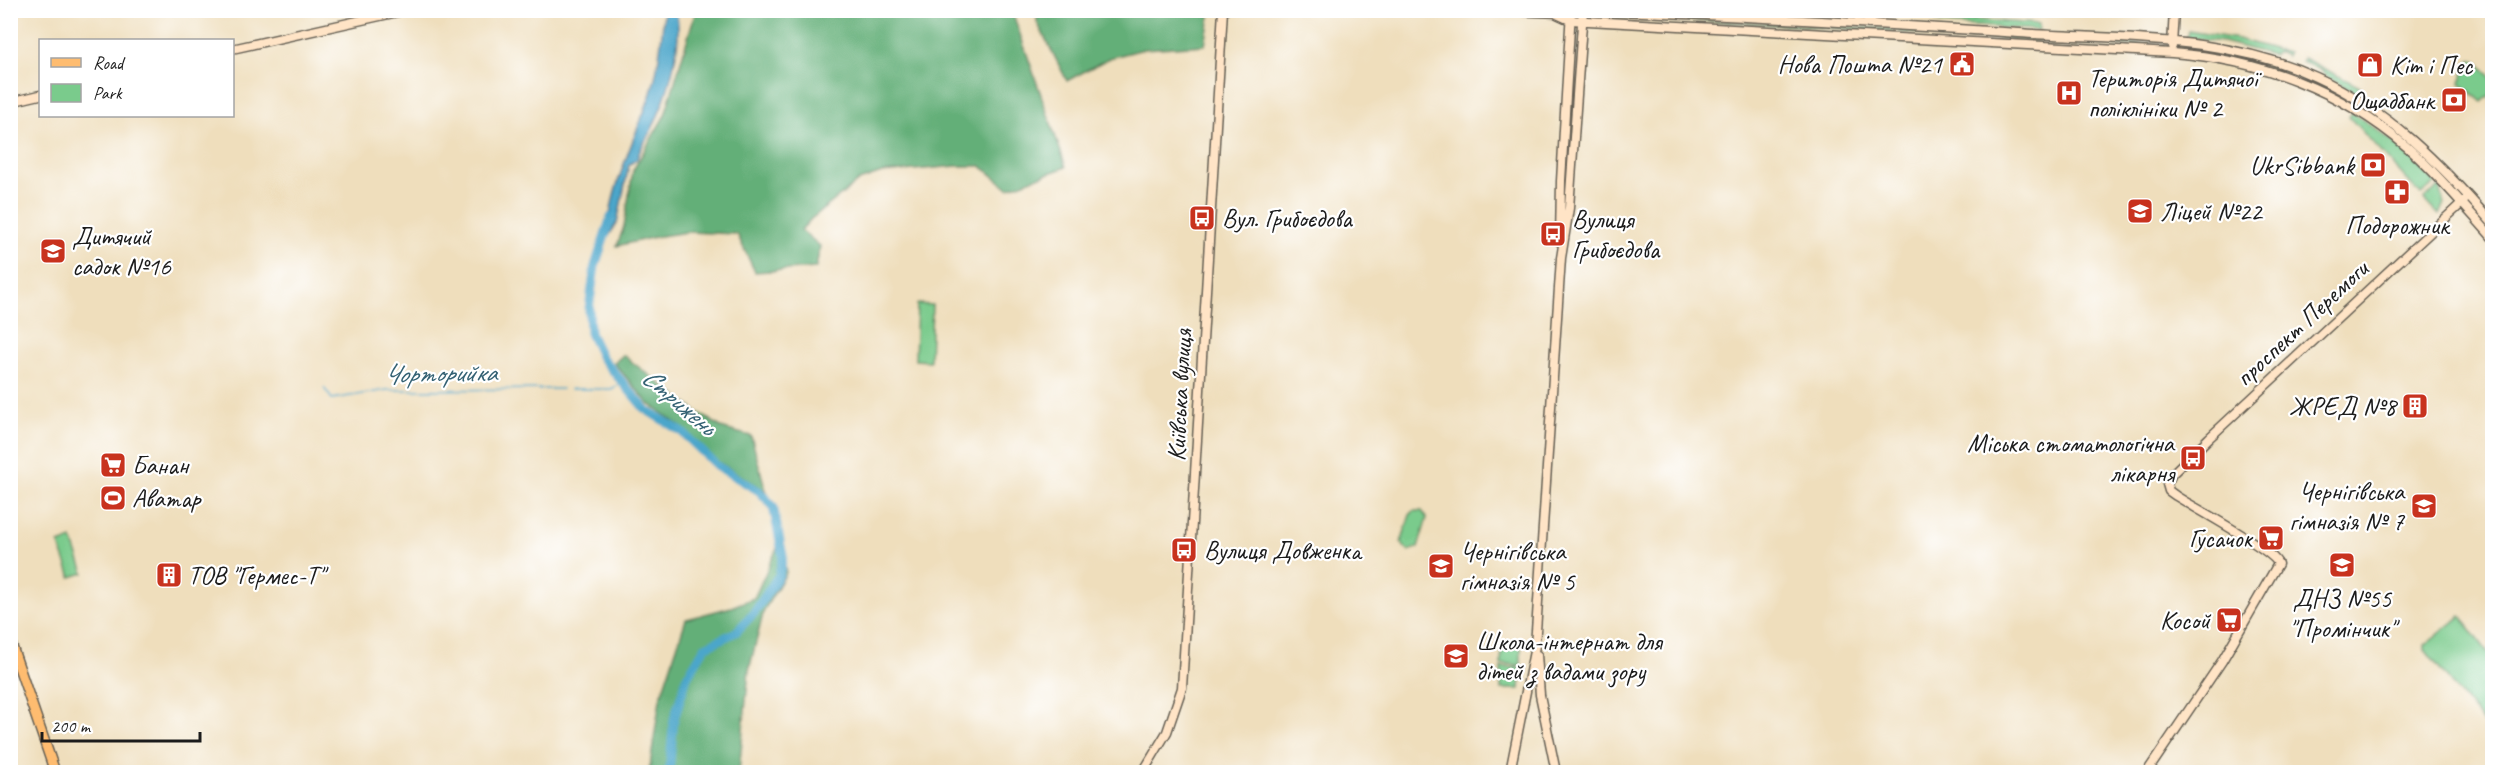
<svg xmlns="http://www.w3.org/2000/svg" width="2503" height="783" font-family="Caveat,sans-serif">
<rect width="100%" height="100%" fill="#fff"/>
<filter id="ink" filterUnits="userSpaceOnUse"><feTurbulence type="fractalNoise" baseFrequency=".0167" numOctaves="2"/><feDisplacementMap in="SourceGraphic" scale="12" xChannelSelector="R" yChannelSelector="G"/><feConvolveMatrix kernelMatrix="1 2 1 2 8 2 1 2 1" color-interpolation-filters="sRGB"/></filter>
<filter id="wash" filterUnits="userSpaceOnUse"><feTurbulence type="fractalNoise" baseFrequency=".008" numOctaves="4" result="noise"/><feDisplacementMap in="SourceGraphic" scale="24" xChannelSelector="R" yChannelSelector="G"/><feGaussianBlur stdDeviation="1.35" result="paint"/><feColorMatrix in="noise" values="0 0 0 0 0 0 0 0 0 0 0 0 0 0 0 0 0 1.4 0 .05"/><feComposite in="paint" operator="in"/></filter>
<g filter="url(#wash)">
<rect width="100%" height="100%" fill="#efdebc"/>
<!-- green -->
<path fill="#7acb8c" stroke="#4b7454" stroke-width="1.5" d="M1935 10H2009V17L1934 14Z
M1600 15 1894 29V31L1600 16Z
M1934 17 2039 24V30L1943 24 1936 22Z
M1576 28 1577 33 1566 183 1565 182Z
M1899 30 2038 39V41L1899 32Z
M2188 31 2238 39 2288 53 2287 56 2278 52 2273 55 2223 42 2186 38Z
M2044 39 2155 45V47H2152L2043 41Z
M2187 47C2247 52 2299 71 2352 100L2350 102C2299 74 2245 55 2187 49Z
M2303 58 2362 88 2358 94 2325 76 2322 70 2302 62Z
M2471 60 2477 61 2492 78V93L2482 102 2461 84 2464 65Z
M2352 112 2400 147 2436 183 2421 195 2349 117Z
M2440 187 2444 203 2439 215 2424 199Z
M917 304 932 305 930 361 915 360Z
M1414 511H1422L1427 518 1418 548 1408 551 1401 543 1410 515Z
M72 539 84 573 71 577 59 544Z
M2461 616 2492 658V734L2425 650V645Z
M1502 644 1521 646V665L1501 664Z
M1501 667 1522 668 1520 689H1501Z"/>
<!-- forest -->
<path fill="#63af78" stroke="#40664a" stroke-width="1.5" d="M696 10 1012 11 1066 167 1008 188 981 166H957L882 173 859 181 811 219 801 230 820 246 816 268 755 272 737 234 687 232 655 237 617 246 624 226 633 170 665 115Z
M1037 11V10L1211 11 1205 45 1144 49 1109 58 1067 81 1037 22Z
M623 355 696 411 724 429 751 436 766 491 716 461 685 430 648 403 614 363Z
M780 542 786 573 764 610 749 670 739 772H649L660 699 686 619 731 607 754 598Z"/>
<!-- water -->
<path fill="#4ca6ca" stroke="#346173" stroke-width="1.5" d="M664 11H676C684 44 667 98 652 129 646 140 640 148 637 159L629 165 617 223 610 234C603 204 640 126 651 93 659 67 662 37 664 11Z"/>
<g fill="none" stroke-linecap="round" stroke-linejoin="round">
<!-- stream -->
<path stroke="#4ca6ca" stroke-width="1.5" d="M324 388 332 399 387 390 562 389
M571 389H611L623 383"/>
<!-- river -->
<path stroke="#4ca6ca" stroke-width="9" d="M611 217 595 266 589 309 590 333 602 358 645 409 682 432 717 466 759 491 773 506 783 556 779 575 754 613 736 632 705 647 687 677 674 719 669 772"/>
</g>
</g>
<g filter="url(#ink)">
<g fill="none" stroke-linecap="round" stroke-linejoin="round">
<defs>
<path id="secondary" d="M1487 10 1560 13
M1597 10C1738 16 1879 24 2019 33 2120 40 2223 34 2316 77 2388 110 2441 164 2492 223
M1557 14 1570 20 2172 53C2258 59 2341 90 2407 147 2438 174 2465 207 2492 237
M2172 46 2174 10
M232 49 407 10
M10 102 40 95
M1560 242 1561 181 1571 10
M1537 655 1540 695 1556 772
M1143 772 1167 732 1182 688 1223 10
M1510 772 1535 646 1561 258 1569 208 1583 10
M2147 772 2222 661 2278 564C2274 550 2193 507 2176 496L2169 491 2167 484 2172 474 2209 438 2464 201"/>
<path id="primary" d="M10 641 55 772"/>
</defs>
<!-- secondary casing -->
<use href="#secondary" stroke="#666054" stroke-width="11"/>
<!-- primary casing -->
<use href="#primary" stroke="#666054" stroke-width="12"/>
<!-- secondary -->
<use href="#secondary" stroke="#ffe4c6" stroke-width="8"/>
<!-- primary -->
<use href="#primary" stroke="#febc70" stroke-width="9"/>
</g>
</g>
<!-- icons -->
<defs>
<symbol id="civic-square" viewBox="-11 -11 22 22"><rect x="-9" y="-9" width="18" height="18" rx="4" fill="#c8321e" stroke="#fff"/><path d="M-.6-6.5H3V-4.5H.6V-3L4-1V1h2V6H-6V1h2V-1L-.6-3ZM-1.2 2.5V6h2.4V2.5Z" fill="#fff"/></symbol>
<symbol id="shop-square" viewBox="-11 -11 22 22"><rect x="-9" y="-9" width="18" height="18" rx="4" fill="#c8321e" stroke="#fff"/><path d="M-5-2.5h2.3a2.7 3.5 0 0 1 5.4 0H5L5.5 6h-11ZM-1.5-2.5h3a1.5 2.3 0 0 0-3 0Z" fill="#fff"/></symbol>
<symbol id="hospital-square" viewBox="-11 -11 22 22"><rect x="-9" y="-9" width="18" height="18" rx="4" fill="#c8321e" stroke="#fff"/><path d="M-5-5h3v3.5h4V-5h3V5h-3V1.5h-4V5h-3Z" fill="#fff"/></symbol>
<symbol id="bank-square" viewBox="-11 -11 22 22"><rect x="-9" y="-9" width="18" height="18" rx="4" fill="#c8321e" stroke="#fff"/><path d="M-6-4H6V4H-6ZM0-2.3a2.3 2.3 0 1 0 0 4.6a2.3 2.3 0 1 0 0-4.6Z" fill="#fff"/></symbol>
<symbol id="pharmacy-square" viewBox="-11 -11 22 22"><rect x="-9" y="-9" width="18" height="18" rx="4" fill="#c8321e" stroke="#fff"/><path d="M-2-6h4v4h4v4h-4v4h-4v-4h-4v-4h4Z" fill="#fff"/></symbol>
<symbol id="school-square" viewBox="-11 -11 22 22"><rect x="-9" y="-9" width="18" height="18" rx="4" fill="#c8321e" stroke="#fff"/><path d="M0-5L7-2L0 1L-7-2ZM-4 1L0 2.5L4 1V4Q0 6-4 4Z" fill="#fff"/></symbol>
<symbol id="bus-square" viewBox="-11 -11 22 22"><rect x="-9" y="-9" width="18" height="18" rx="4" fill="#c8321e" stroke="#fff"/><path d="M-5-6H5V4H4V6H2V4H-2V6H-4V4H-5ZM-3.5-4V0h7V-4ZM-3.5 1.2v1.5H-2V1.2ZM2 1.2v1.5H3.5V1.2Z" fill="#fff"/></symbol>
<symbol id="building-square" viewBox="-11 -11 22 22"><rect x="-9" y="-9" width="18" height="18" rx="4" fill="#c8321e" stroke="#fff"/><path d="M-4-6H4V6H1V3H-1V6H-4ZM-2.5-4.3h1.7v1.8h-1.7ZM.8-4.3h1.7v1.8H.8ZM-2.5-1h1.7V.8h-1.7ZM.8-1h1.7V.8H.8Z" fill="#fff"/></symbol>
<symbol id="supermarket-square" viewBox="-11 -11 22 22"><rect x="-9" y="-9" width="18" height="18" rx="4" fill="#c8321e" stroke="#fff"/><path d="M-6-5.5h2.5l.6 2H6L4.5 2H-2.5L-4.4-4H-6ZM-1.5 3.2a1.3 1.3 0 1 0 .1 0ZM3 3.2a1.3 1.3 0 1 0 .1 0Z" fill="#fff"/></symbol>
<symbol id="stadium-square" viewBox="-11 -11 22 22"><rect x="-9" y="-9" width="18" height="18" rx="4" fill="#c8321e" stroke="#fff"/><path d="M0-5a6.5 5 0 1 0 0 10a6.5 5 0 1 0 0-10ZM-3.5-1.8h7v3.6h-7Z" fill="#fff"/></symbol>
</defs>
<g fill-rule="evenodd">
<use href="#civic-square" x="1947" y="49" width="30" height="30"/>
<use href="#shop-square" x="2355" y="50" width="30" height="30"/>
<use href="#hospital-square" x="2054" y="78" width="30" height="30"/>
<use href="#bank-square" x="2439" y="85" width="30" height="30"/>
<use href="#bank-square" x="2358" y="150" width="30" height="30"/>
<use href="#pharmacy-square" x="2382" y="177" width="30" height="30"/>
<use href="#school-square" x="2125" y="196" width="30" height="30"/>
<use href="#bus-square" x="1187" y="203" width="30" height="30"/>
<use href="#bus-square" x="1538" y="219" width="30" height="30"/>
<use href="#school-square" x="38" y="236" width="30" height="30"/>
<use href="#building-square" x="2400" y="391" width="30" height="30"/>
<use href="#bus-square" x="2178" y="443" width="30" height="30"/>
<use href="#supermarket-square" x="98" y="450" width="30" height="30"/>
<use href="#stadium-square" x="98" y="483" width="30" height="30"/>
<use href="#school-square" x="2409" y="491" width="30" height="30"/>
<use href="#supermarket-square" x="2256" y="523" width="30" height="30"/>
<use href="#bus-square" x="1169" y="535" width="30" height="30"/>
<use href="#school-square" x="2327" y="550" width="30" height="30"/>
<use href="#school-square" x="1426" y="551" width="30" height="30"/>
<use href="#building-square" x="154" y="560" width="30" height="30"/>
<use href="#supermarket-square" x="2214" y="605" width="30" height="30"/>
<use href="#school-square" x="1441" y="641" width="30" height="30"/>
</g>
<g text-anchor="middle" stroke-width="4.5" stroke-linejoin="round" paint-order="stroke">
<!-- poi labels -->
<g font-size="26" fill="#1c1c1c" stroke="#fff" text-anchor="start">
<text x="1942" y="73" text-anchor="end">Нова Пошта №21</text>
<text x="2390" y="74">Кіт і Пес</text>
<text x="2088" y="87">Територія Дитячої<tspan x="2088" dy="30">поліклініки № 2</tspan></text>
<text x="2434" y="109" text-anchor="end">Ощадбанк</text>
<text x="2354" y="174" text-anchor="end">UkrSibbank</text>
<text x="2160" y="220">Ліцей №22</text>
<text x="1222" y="227">Вул. Грибоєдова</text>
<text x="1572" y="228">Вулиця<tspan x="1572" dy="30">Грибоєдова</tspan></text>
<text x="2397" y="234" text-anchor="middle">Подорожник</text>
<text x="72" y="245">Дитячий<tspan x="72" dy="30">садок №16</tspan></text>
<text x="2396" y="415" text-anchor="end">ЖРЕД №8</text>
<text x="2174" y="452" text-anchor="end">Міська стоматологічна<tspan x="2174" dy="30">лікарня</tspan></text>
<text x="132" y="474">Банан</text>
<text x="2404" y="500" text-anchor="end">Чернігівська<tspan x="2404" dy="30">гімназія № 7</tspan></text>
<text x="132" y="507">Аватар</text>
<text x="2252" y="547" text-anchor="end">Гусачок</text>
<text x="1204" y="559">Вулиця Довженка</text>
<text x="1460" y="560">Чернігівська<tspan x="1460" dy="30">гімназія № 5</tspan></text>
<text x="188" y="584">ТОВ "Гермес-Т"</text>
<text x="2342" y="607" text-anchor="middle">ДНЗ №55<tspan x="2342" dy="30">"Промінчик"</tspan></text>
<text x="2210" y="629" text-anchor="end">Косой</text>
<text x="1476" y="650">Школа-інтернат для<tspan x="1476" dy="30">дітей з вадами зору</tspan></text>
</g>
<!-- street labels -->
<g font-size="26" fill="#1c1c1c" stroke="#fff">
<text transform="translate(2301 323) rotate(-43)" y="9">проспект Перемоги</text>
<text transform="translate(1179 395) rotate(-87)" y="9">Київська вулиця</text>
</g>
<!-- water labels -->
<g font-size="27" font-style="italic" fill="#346173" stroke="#fff">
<text transform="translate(440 373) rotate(-1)" y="9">Чорторийка</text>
<text transform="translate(679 401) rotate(41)" y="9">Стрижень</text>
</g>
</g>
<!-- margin -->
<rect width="2503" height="783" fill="none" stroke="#fff" stroke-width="36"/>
<!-- legend -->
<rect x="39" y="39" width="195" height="78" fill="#ffffff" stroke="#a4a4a4" stroke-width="1.5"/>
<rect x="51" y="58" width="30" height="9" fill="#febc70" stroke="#a4a4a4" stroke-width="1.5"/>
<text x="93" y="69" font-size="18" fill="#1c1c1c">Road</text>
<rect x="51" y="84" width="30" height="18" fill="#7acb8c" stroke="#a4a4a4" stroke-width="1.5"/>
<text x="93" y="99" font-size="18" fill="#1c1c1c">Park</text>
<!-- scale -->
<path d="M42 732v9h158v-9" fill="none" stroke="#1c1c1c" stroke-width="3"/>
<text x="51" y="732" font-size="18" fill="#1c1c1c" stroke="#ffffff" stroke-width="4.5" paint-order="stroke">200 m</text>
</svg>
